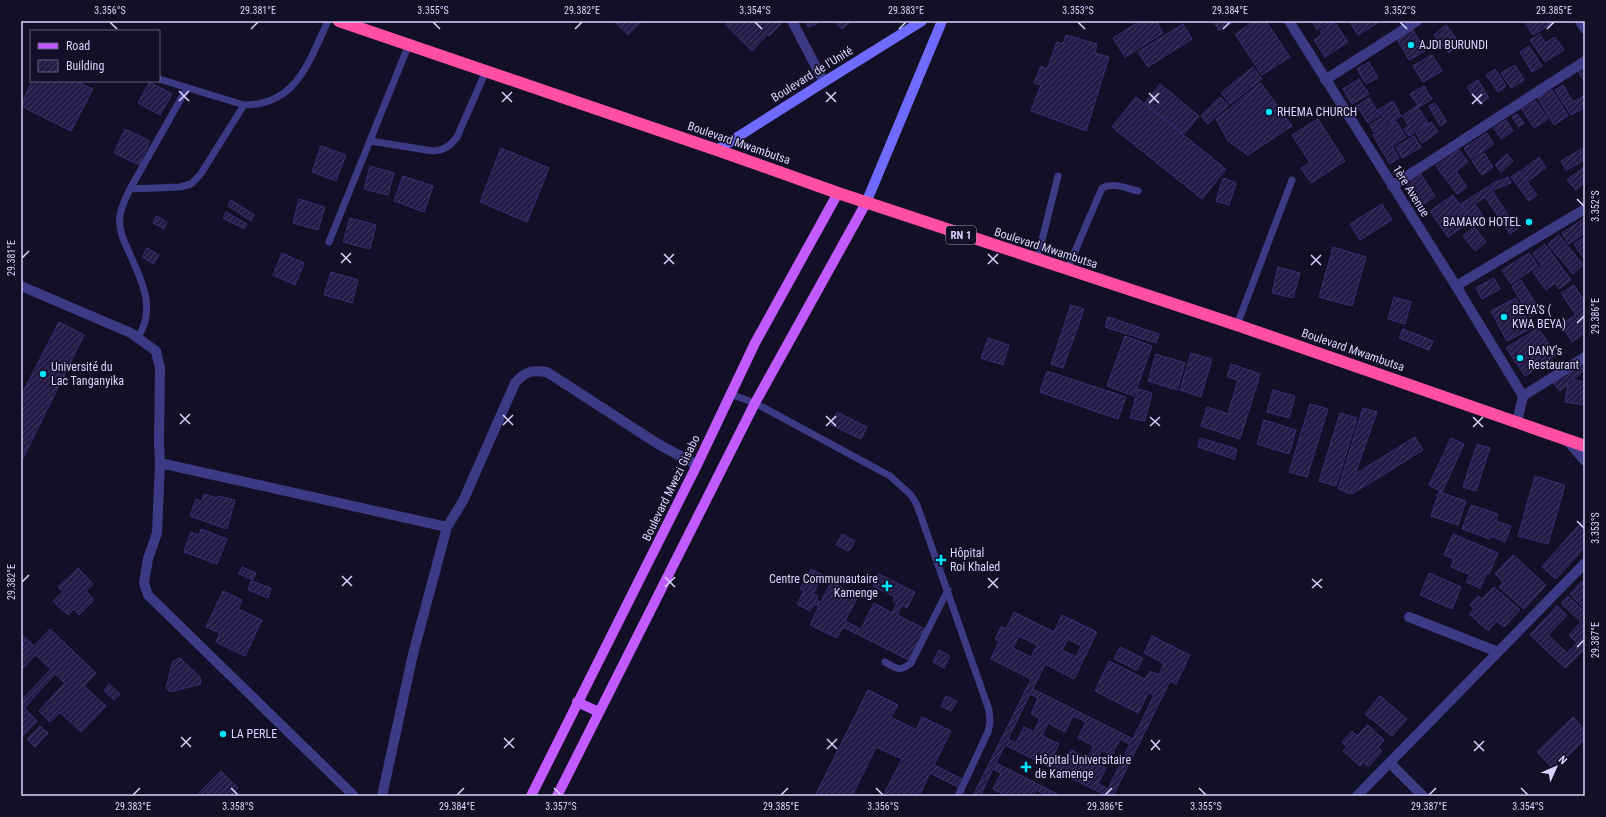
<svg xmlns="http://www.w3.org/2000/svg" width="1606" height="817" font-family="'Roboto Condensed',sans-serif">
<defs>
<pattern id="building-hatch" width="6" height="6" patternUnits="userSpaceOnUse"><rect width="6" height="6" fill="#241b47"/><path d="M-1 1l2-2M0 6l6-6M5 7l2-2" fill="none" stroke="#433b63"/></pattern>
</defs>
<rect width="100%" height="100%" fill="#130f26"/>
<!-- building -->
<path fill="url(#building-hatch)" stroke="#3b2d73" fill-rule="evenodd" d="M614 21H642L628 35Z
M730 21H778L781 24 769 36 768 34 752 51 726 25Z
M805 21H815L817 24 808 27Z
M834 21H851L842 29Z
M1140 21H1156L1163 33 1125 57 1113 38Z
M1213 21H1235L1219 31Z
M1255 21H1266L1290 57 1262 75 1235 34Z
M1312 21H1331L1317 30Z
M1334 21 1348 42 1325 57 1314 40 1322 34 1320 31Z
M1349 21H1379V22L1358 35Z
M1524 21H1550L1551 24 1533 35Z
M1183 24 1192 39 1148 67 1138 52Z
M1446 25 1460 44 1449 53 1434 35Z
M1413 30 1425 51 1409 60 1397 39Z
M1540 34 1545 43 1555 37 1564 50 1545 62 1530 40Z
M1066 35 1097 44 1095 53 1109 57 1086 131 1031 111 1041 85 1034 83 1041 66 1047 69 1057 42 1063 44Z
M1529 46 1542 66 1532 72 1520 52Z
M1432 55 1442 71 1423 82 1413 66Z
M1369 62 1378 78 1366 84 1357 69Z
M1515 65 1524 80 1511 88 1501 73Z
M1253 67 1262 79 1230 104 1221 93Z
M1585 67V83L1578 71Z
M1495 69 1506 86 1498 92 1486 75Z
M1359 79 1369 94 1352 104 1343 89Z
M1478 80 1489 98 1479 104 1467 87Z
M32 81H76L93 89 71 131 21 106Z
M150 82 172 94 160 115 138 103Z
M1261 83 1292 126 1248 155 1228 141 1216 119Z
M1160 84 1199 116 1184 134 1145 103Z
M1563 85 1573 102 1585 95V107L1571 115 1555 90Z
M1424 86 1432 99 1419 107 1410 94Z
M1552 90 1568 116 1554 125 1538 98Z
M1136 97 1226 169 1202 199 1112 127Z
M1220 97 1228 105 1208 124 1201 116Z
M1369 98 1380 115 1368 123 1357 106Z
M1393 101 1401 116 1374 132 1370 125 1383 117 1378 110Z
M1536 101 1548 119 1534 128 1522 109Z
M1435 103 1447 122 1440 126 1429 106Z
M1417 106 1428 123 1409 136 1404 129 1409 126 1402 116Z
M1517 114 1524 123 1519 127 1512 117Z
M1318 119 1345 161 1311 183 1301 168 1310 163 1292 135Z
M1506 120 1513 131 1501 139 1494 128Z
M1396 121 1406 137 1392 146 1399 158 1390 164 1373 135Z
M1431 122 1438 132 1422 143 1416 133Z
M125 129 150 141 139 165 114 153Z
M1487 133 1494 144 1471 159 1464 148Z
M1414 136 1421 147 1402 158 1396 147Z
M321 146 346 155 336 181 312 172Z
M1585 147V160L1566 170 1561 161Z
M501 148 549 168 527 222 480 202Z
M1459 150 1468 162 1456 171 1467 187 1457 194 1436 166Z
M1484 153 1493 167 1482 175 1472 161Z
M1507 154 1513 161 1501 172 1495 165Z
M1539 157 1546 168 1528 181 1521 171Z
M370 166 394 173 388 195 364 189Z
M1585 166V182L1576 190 1567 180Z
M1519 171 1537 195 1529 201 1511 177Z
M1420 173 1435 196 1421 206 1406 183Z
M403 176 433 186 424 212 394 201Z
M1508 177 1511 183 1493 190 1491 184Z
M1223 178 1236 183 1229 205 1216 201Z
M1489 186 1517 229 1510 234 1485 197 1475 204 1486 221 1477 227 1461 204Z
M1453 195 1471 221 1448 237 1430 211Z
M299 199 325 207 318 230 293 223Z
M231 200 254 215 251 221 228 206Z
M1382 204 1392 220 1360 240 1350 224Z
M226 212 247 224 244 229 223 218Z
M156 216 167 222 164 229 153 223Z
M350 218 376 225 370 249 343 242Z
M1585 218V233L1569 244 1562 233Z
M1474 227 1486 242 1475 251 1463 236Z
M1559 235 1583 265 1573 274 1548 244Z
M1585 237V260L1574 244Z
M1545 244 1571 280 1559 289 1555 283 1546 290 1533 272 1542 266 1533 254Z
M1333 247 1366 257 1352 306 1319 297Z
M147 248 159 255 154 264 142 257Z
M282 253 304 263 295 285 273 275Z
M1529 253 1538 266 1511 284 1502 270Z
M1278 267 1300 273 1293 298 1272 293Z
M331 272 358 280 352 303 324 295Z
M1494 278 1500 289 1482 299 1476 288Z
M1521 280 1540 311 1530 317 1512 286Z
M1574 285 1585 302V333L1572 342 1561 324 1576 315 1561 293Z
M1394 297 1411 302 1405 324 1388 319Z
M1516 298 1532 328 1507 341 1491 311Z
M1071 305 1084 309 1063 368 1051 364Z
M1108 317 1159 334 1156 343 1105 327Z
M59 322 84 335 21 462V396Z
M1538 328 1556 355 1525 376 1506 348Z
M1403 329 1433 341 1429 350 1399 338Z
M1125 336 1152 346 1134 396 1107 386Z
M988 338 1009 345 1003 365 981 358Z
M1191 353 1212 359 1201 397 1180 390Z
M1156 354 1185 363 1177 390 1148 381Z
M1578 363 1584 370 1573 380 1585 382V405L1565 402 1568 384 1560 391 1553 383Z
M1231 364 1260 374 1240 439 1201 426 1207 407 1228 414 1238 380 1227 377Z
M1047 371 1126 397 1118 419 1040 392Z
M1138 389 1152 393 1145 421 1130 418Z
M1273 390 1295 396 1289 418 1267 412Z
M1310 404 1328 409 1307 477 1289 472Z
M1363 408 1377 412 1355 474 1415 437 1423 450 1352 494 1338 489Z
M837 412 867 427 861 439 831 425Z
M1340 413 1357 418 1336 486 1319 481Z
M1264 420 1296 430 1289 454 1257 444Z
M1200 438 1237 449 1234 459 1198 447Z
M1451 438 1464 444 1442 492 1429 485Z
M1477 444 1490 448 1476 491 1463 487Z
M1535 476 1565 485 1548 544 1518 536Z
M1439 492 1466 501 1458 525 1431 516Z
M204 494 217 498 218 496 235 500 227 529 190 516 196 499 202 501Z
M1471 505 1498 514 1496 521 1511 526 1505 542 1491 536 1490 539 1462 529Z
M1585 518V547L1556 579 1542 567Z
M201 529 227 539 217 564 184 552 191 532 199 535Z
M842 534 855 541 849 551 836 545Z
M1453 534 1498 553 1489 574 1487 573 1480 588 1466 582 1470 575 1451 567 1454 559 1444 555Z
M1513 555 1546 585 1524 609 1499 587 1503 582 1495 574Z
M242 567 256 573 253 580 239 574Z
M78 568 93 584 86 591 94 600 79 615 74 609 68 615 53 601 63 592 58 587Z
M811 569 823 575 813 594 818 596 816 600 821 602 831 582 858 596 845 621 861 629 874 603 892 613 897 603 893 601 895 597 873 586 879 574 915 592 907 608 902 605 897 615 925 629 909 660 843 627 837 638 810 625 819 606 814 604 810 611 797 604 804 591 800 589Z
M1429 573 1461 587 1452 609 1420 595Z
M251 581 271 588 268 598 248 590Z
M1582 581 1585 583V609L1570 594Z
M1494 587 1520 610 1504 627 1496 621 1488 631 1469 614 1474 609 1470 605 1478 596 1482 599Z
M223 591 242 600 238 609 262 620 245 656 216 642 220 633 206 627Z
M1568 596 1585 612V649L1565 668 1530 635 1557 606 1567 615 1548 635 1567 653 1577 643 1569 635 1581 622 1561 603Z
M1014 612 1054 632 1062 615 1097 632 1074 679 1045 664 1033 689 1133 739 1154 695 1149 692 1138 713 1095 691 1109 661 1145 679 1150 671 1159 675 1164 664 1144 653 1152 636 1190 655 1176 684 1170 681 1113 796H1104L1105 795 1005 745 996 763 1061 796H1048L1036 790 1033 796H1002L1003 794 993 789 1001 773 993 769 980 796H973L1031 679 991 659 999 641 995 639 1001 627 1006 629ZM1019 636 1037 645 1031 657 1013 648ZM1068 639 1081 646 1076 657 1062 650ZM1030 694 1038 698 1031 714 1040 719 1034 732 1024 727 1016 743 1008 739ZM1073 716 1086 722 1078 738 1094 746 1088 759 1071 750 1063 767 1051 761 1059 744 1042 736 1048 723 1065 732ZM1120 739 1130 744 1108 789 1098 784 1106 768 1096 763 1102 750 1112 755Z
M50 629 96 673 84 686 106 706 81 732 60 712 50 722 39 711 65 683 55 674 24 708 37 721 23 736 21 735V701L51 669 35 655 21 670V647L24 644 21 641V634L34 646Z
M1120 647 1143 658 1137 670 1114 659Z
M939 650 950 656 944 668 933 662Z
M180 658 200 677 201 684 170 692 166 688 173 661Z
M109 684 120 694 114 700 104 691Z
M868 690 898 705 891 717 916 730 922 717 951 731 934 765 964 780 960 788 930 773 919 796H883L902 759 876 747 852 796H815Z
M946 696 957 701 951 711 941 706Z
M1380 696 1407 719 1392 736 1365 714Z
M1573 717 1585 730V739L1554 770 1537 752Z
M1368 725 1384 740 1378 747 1382 751 1368 767 1363 762 1360 766 1343 751 1347 747 1342 742 1352 731 1357 736Z
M40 726 48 733 35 747 27 739Z
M221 771 238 788 231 796H196Z"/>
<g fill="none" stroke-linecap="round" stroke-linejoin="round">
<!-- lane -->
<path stroke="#3d3a85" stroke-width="7" d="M159 79 244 105C297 105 309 61 328 21
M370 141 433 151C445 150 450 146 457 137L486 71
M130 189 180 187 191 184 200 175 244 105
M329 242 409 44
M1037 260 1058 176
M1067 270 1102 188C1113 182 1126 188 1138 191
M1237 325 1292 180
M138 337C157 308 141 279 128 250 123 239 118 228 120 215 122 206 126 197 130 189L187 88
M730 394 755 403 890 476 911 495 917 505 989 710 990 722 988 732 958 796
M885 662C897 669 900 672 911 663L948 590"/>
<!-- street -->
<path stroke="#3d3a85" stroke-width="10" d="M792 21 824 82
M1289 21 1456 286 1523 396
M1580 21 1585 29
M1325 80 1417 21
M1392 186 1585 61
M21 286 131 333 156 351 160 368 159 443 160 463 157 533 148 559 144 583 148 595 354 796
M1456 286 1585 209
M1517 422 1523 396 1585 357
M1565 438 1585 461
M160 463 447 527
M1409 617 1498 652
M1390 763 1423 796
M382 796 413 654 447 527 463 501 515 383C526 371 531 370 547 372L658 444 697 465
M1357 796 1585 563"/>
<!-- secondary -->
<path stroke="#6f6bff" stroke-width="10" d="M717 150 824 82 922 21
M866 203 942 21"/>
<!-- primary -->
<path stroke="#c25bff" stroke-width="10" d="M577 702 599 712
M531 796 697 465 755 343 838 193
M557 796 755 403 866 203"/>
<!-- highway -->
<path stroke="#ff4fa3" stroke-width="12" d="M339 21 717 150 838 193 1237 325 1585 446"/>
</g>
<!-- ticks -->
<path fill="none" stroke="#d9d4ff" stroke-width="1.5" d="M110 22 117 29M433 22 440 29M755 22 762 29M1078 22 1085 29M1400 22 1407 29M251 29 258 22M575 29 582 22M899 29 906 22M1223 29 1230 22M1547 29 1554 22M179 91 189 101M502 92 512 102M826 92 836 102M1149 93 1159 103M1472 94 1482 104M179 101 189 91M502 102 512 92M826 102 836 92M1149 103 1159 93M1472 104 1482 94M1577 199 1584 206M341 253 351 263M664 254 674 264M988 254 998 264M1311 255 1321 265M22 258 29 251M341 263 351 253M664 264 674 254M988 264 998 254M1311 265 1321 255M1577 323 1584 316M180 414 190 424M503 415 513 425M826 416 836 426M1150 417 1160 426M1473 417 1483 427M180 424 190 414M503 425 513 415M826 426 836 416M1150 426 1160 417M1473 427 1483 417M1577 521 1584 528M342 576 352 586M665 577 675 587M988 578 998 588M1312 579 1322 588M22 582 29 575M342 586 352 576M665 587 675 577M988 588 998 578M1312 588 1322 579M1577 647 1584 640M181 737 191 747M504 738 514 748M827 739 837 749M1151 740 1160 750M1474 741 1484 751M181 747 191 737M504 748 514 738M827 749 837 739M1151 750 1160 740M1474 751 1484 741M231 788 238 795M554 788 561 795M876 788 883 795M1199 788 1206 795M1521 788 1528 795M133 795 140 788M457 795 464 788M781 795 788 788M1105 795 1112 788M1429 795 1436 788"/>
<!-- markers -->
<g fill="#00e5ff" stroke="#130f26" stroke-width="1.5">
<circle cx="1411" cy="45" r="4"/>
<circle cx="1269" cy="112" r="4"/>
<circle cx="1529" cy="222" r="4"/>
<circle cx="1504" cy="317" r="4"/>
<circle cx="1520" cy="358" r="4"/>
<circle cx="43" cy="374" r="4"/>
<path d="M939 554h4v4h4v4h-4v4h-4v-4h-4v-4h4z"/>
<path d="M885 580h4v4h4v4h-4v4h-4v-4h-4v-4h4z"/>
<circle cx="223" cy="734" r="4"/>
<path d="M1024 761h4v4h4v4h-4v4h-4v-4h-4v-4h4z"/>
</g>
<g text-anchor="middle" stroke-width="3" stroke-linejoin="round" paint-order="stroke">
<!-- shield labels -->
<rect fill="#130f26" stroke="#9e99be" stroke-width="1" x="946" y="226" width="30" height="18" rx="3"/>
<g font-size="11" font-weight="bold" fill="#d9d4ff">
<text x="961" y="239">RN 1</text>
</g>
<!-- poi labels -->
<g font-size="12" fill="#d9d4ff" stroke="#130f26" text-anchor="start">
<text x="1419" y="49">AJDI BURUNDI</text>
<text x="1277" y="116">RHEMA CHURCH</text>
<text x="1521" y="226" text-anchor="end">BAMAKO HOTEL</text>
<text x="1512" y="314">BEYA'S (<tspan x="1512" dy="14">KWA BEYA)</tspan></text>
<text x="1528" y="355">DANY's<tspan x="1528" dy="14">Restaurant</tspan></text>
<text x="51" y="371">Université du<tspan x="51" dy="14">Lac Tanganyika</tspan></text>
<text x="950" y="557">Hôpital<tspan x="950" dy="14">Roi Khaled</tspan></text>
<text x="878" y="583" text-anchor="end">Centre Communautaire<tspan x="878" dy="14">Kamenge</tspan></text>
<text x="231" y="738">LA PERLE</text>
<text x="1035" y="764">Hôpital Universitaire<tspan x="1035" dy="14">de Kamenge</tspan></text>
</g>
<!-- street labels -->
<g font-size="12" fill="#d9d4ff" stroke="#130f26">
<text transform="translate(812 74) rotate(-32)" y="4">Boulevard de l'Unité</text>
<text transform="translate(739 143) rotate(19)" y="4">Boulevard Mwambutsa</text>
<text transform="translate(1411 191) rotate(58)" y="4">1ère Avenue</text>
<text transform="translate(1046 248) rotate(18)" y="4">Boulevard Mwambutsa</text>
<text transform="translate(1353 350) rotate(19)" y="4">Boulevard Mwambutsa</text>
<text transform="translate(671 488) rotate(-64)" y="4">Boulevard Mwezi Gisabo</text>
</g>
</g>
<!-- border -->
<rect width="1606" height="817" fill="none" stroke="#130f26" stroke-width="44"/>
<!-- legend -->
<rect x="30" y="30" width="130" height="52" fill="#130f26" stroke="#625e7d"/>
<rect x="38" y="43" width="20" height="6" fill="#c25bff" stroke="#625e7d"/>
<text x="66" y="50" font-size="12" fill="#d9d4ff">Road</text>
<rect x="38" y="60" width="20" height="12" fill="url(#building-hatch)" stroke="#625e7d"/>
<text x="66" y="70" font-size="12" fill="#d9d4ff">Building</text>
<!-- north arrow -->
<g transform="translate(1556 767) rotate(45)" stroke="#130f26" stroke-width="3" paint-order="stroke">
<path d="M0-3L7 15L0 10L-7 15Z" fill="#d9d4ff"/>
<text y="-6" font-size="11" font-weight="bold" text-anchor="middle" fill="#d9d4ff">N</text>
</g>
<rect x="22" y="22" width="1562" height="773" fill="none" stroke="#d9d4ff" stroke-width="1.5"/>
<g font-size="10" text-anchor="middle" fill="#d9d4ff">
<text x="110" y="14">3.356°S</text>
<text x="258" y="14">29.381°E</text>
<text x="433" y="14">3.355°S</text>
<text x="582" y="14">29.382°E</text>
<text x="755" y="14">3.354°S</text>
<text x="906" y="14">29.383°E</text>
<text x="1078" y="14">3.353°S</text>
<text x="1230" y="14">29.384°E</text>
<text x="1400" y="14">3.352°S</text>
<text x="1554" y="14">29.385°E</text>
<text transform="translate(1595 206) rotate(-90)" y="4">3.352°S</text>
<text transform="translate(11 258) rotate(-90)" y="4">29.381°E</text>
<text transform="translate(1595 316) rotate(-90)" y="4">29.386°E</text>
<text transform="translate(1595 528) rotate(-90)" y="4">3.353°S</text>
<text transform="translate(11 582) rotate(-90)" y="4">29.382°E</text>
<text transform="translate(1595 640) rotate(-90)" y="4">29.387°E</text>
<text x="133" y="810">29.383°E</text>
<text x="238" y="810">3.358°S</text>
<text x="457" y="810">29.384°E</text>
<text x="561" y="810">3.357°S</text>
<text x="781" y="810">29.385°E</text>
<text x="883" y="810">3.356°S</text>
<text x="1105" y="810">29.386°E</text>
<text x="1206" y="810">3.355°S</text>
<text x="1429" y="810">29.387°E</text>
<text x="1528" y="810">3.354°S</text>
</g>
</svg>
